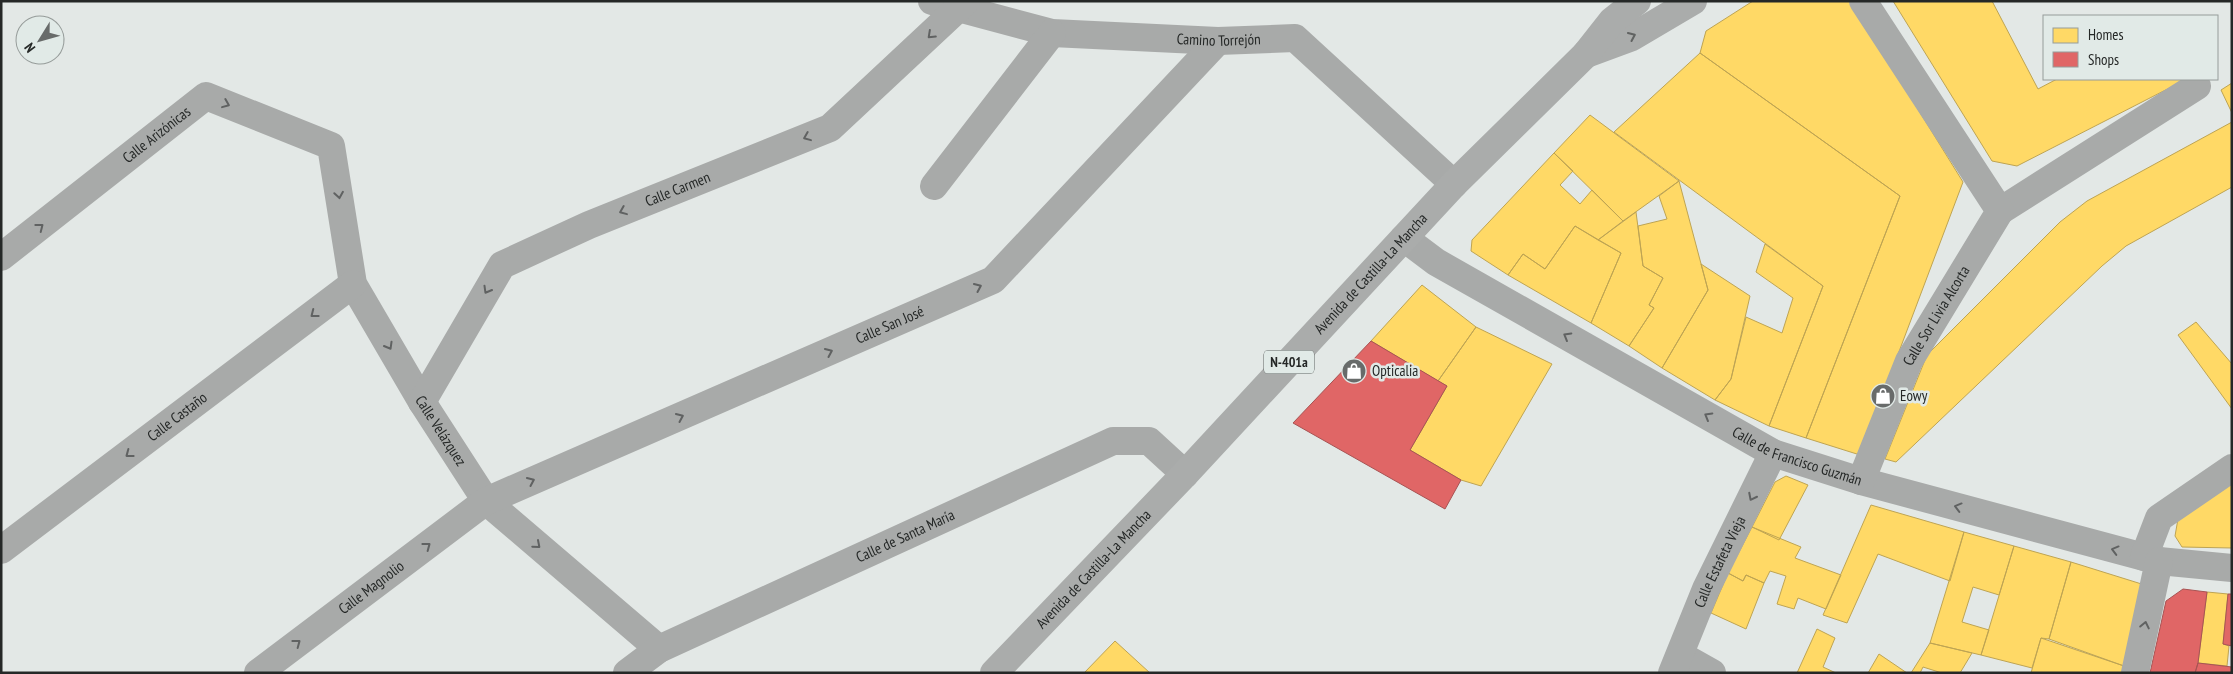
<svg xmlns="http://www.w3.org/2000/svg" width="2233" height="674" font-family="'PT Sans Narrow',sans-serif">
<rect width="100%" height="100%" fill="#e3e8e6"/>
<!-- homes -->
<path fill="#ffd966" stroke="#bea453" d="M1753 1H1851L1963 182 1860 455 1806 438 1900 196 1700 53 1706 31Z
M1893 1H1992L2038 89 2057 79H2187L2017 166 1992 161Z
M1700 53 1900 196 1806 438 1769 426 1823 286 1614 132Z
M2232 83V113L2221 90Z
M1590 115 1679 181 1623 221 1554 153Z
M2232 122V187L2126 246 2102 266 1896 462 1885 459 1927 355 2060 222 2087 201Z
M1554 153 1573 171 1560 185 1580 204 1592 190 1623 221 1598 240 1575 226 1545 269 1523 254 1508 275 1471 251 1472 240Z
M1679 181 1708 290 1662 368 1629 346 1654 308 1649 305 1663 278 1643 266 1638 226 1667 219 1659 196Z
M1636 212 1643 266 1663 278 1649 305 1654 308 1629 346 1591 323 1621 253 1598 240Z
M1575 226 1621 253 1591 323 1508 275 1523 254 1545 269Z
M1765 244 1823 286 1769 426 1715 400 1731 379 1746 317 1782 333 1793 298 1756 272Z
M1701 264 1750 296 1731 379 1715 400 1662 368 1708 290Z
M1422 285 1476 327 1438 381 1371 341Z
M2196 322 2232 364V409L2178 335Z
M1476 327 1552 364 1481 486 1461 480 1410 450 1447 386 1438 381Z
M1786 476 1808 485 1779 540 1752 527 1775 482Z
M2232 479V548L2182 547 2175 536 2179 513Z
M1871 505 1964 532 1950 581 1878 554 1847 623 1823 615Z
M1752 527 1801 547 1795 558 1841 575 1826 609 1798 598 1794 609 1777 604 1786 576 1770 571 1764 583 1746 575 1743 581 1728 573Z
M1964 532 2014 546 1999 595 1973 587 1962 622 1989 630 1981 655 1930 643Z
M2014 546 2071 562 2049 639 2041 638 2032 668 1981 655Z
M2071 562 2148 586 2124 666 2049 639Z
M1728 573 1743 581 1746 575 1764 583 1746 629 1711 613Z
M2207 592 2228 594 2223 644 2229 646 2227 666 2198 663Z
M1817 629 1835 638 1823 667 1836 673H1797Z
M2041 638 2124 666 2122 673H2031Z
M1115 641 1150 673H1084Z
M1930 643 1972 653 1960 673H1942L1923 667 1920 673H1911Z
M1879 654 1907 673H1868Z"/>
<!-- shops -->
<path fill="#e06666" stroke="#a85353" d="M1371 341 1447 386 1410 450 1461 480 1445 509 1293 423Z
M2183 589 2207 592 2198 663 2195 673H2150L2166 601Z
M2228 594H2232V646L2223 644Z
M2198 663 2232 667V673H2195Z"/>
<g fill="none" stroke-linecap="round" stroke-linejoin="round">
<!-- minor -->
<g stroke="#a8aaa9" stroke-width="28">
<path id="s1" d="M932 1 1052 33 1218 41 1295 38 1454 184"/>
<path d="M934 186 1052 33"/>
<path d="M2000 211 2197 86"/>
<path id="s2" d="M1404 238 1436 262 1773 453 1861 481 2159 561 2232 568"/>
<path id="s3" d="M1 257 206 96 331 146 353 284 422 402 486 501 659 649"/>
<path id="s4" d="M422 402 502 265 589 225 830 128 966 1"/>
<path id="s5" d="M1861 481 1909 361 2000 211 1863 1"/>
<path id="s6" d="M1 550 353 284"/>
<path d="M2144 557 2159 518 2232 468"/>
<path d="M1680 655 1712 673"/>
<path id="s7" d="M258 673 486 501 993 280 1218 41"/>
<path id="s8" d="M627 673 659 649 1113 441H1149L1185 474"/>
<path id="s9" d="M1672 673 1706 589 1773 453"/>
<path d="M2135 673 2159 561"/>
</g>
<!-- major -->
<g stroke="#aaacab" stroke-width="28">
<path d="M1586 54 1632 37 1693 1"/>
<path id="s10" d="M994 673 1185 474 1454 184 1586 54 1612 21 1637 1"/>
</g>
</g>
<!-- one-way arrows -->
<defs><path id="oneway-chevron" d="M-2-3.5L2.5 0L-2 3.5" fill="none" stroke-width="1.6" stroke-linecap="round" stroke-linejoin="round" transform="scale(1.25)"/></defs>
<g stroke="#606262">
<use href="#oneway-chevron" transform="translate(931 35) rotate(137)"/>
<use href="#oneway-chevron" transform="translate(226 104) rotate(22)"/>
<use href="#oneway-chevron" transform="translate(807 137) rotate(158)"/>
<use href="#oneway-chevron" transform="translate(339 195) rotate(81)"/>
<use href="#oneway-chevron" transform="translate(623 211) rotate(158)"/>
<use href="#oneway-chevron" transform="translate(40 227) rotate(-38)"/>
<use href="#oneway-chevron" transform="translate(978 287) rotate(-24)"/>
<use href="#oneway-chevron" transform="translate(487 290) rotate(120)"/>
<use href="#oneway-chevron" transform="translate(314 314) rotate(142)"/>
<use href="#oneway-chevron" transform="translate(1567 336) rotate(-150)"/>
<use href="#oneway-chevron" transform="translate(389 346) rotate(60)"/>
<use href="#oneway-chevron" transform="translate(829 352) rotate(-24)"/>
<use href="#oneway-chevron" transform="translate(1708 416) rotate(-150)"/>
<use href="#oneway-chevron" transform="translate(680 417) rotate(-24)"/>
<use href="#oneway-chevron" transform="translate(129 454) rotate(143)"/>
<use href="#oneway-chevron" transform="translate(531 481) rotate(-24)"/>
<use href="#oneway-chevron" transform="translate(1752 497) rotate(117)"/>
<use href="#oneway-chevron" transform="translate(1958 507) rotate(-165)"/>
<use href="#oneway-chevron" transform="translate(537 545) rotate(41)"/>
<use href="#oneway-chevron" transform="translate(427 546) rotate(-37)"/>
<use href="#oneway-chevron" transform="translate(2115 550) rotate(-165)"/>
<use href="#oneway-chevron" transform="translate(2145 625) rotate(-78)"/>
<use href="#oneway-chevron" transform="translate(297 643) rotate(-37)"/>
</g>
<use stroke="#616362" href="#oneway-chevron" transform="translate(1632 36) rotate(-24)"/>
<!-- icons -->
<defs>
<symbol id="shop-disc" viewBox="-11 -11 22 22"><circle r="9.5" fill="#686b6a" stroke="#e1eae7"/><path d="M-5-2.5h2.3a2.7 3.5 0 0 1 5.4 0H5L5.5 6h-11ZM-1.5-2.5h3a1.5 2.3 0 0 0-3 0Z" fill="#fff"/></symbol>
</defs>
<g fill-rule="evenodd">
<use href="#shop-disc" x="1340" y="357" width="28" height="28"/>
<use href="#shop-disc" x="1869" y="382" width="28" height="28"/>
</g>
<g text-anchor="middle" stroke-width="5" stroke-linejoin="round" paint-order="stroke">
<!-- shield labels -->
<rect fill="#e1eae7" stroke="#5d6261" stroke-width="1" x="1264" y="350.5" width="50" height="23" rx="4"/>
<g font-size="14" font-weight="bold" fill="#252827">
<text x="1289" y="367">N-401a</text>
</g>
<!-- street labels -->
<g font-size="15" fill="#252827" stroke="#e1eae7">
<text dy="5" stroke="none"><textPath href="#s1" startOffset="291">Camino Torrejón</textPath></text>
<text dy="5" stroke="none"><textPath href="#s3" startOffset="198">Calle Arizónicas</textPath></text>
<text dy="5" stroke="none"><textPath href="#s4" startOffset="350">Calle Carmen</textPath></text>
<text dy="5" stroke="none"><textPath href="#s10" startOffset="549">Avenida de Castilla-La Mancha</textPath></text>
<text dy="5" stroke="none"><textPath href="#s5" startOffset="182">Calle Sor Livia Alcorta</textPath></text>
<text dy="5" stroke="none"><textPath href="#s7" startOffset="726">Calle San José</textPath></text>
<text dy="5" stroke="none"><textPath href="#s6" startOffset="221">Calle Castaño</textPath></text>
<text dy="5" stroke="none"><textPath href="#s3" startOffset="706">Calle Velázquez</textPath></text>
<text dy="5" stroke="none"><textPath href="#s2" startOffset="451">Calle de Francisco Guzmán</textPath></text>
<text dy="5" stroke="none"><textPath href="#s8" startOffset="311">Calle de Santa María</textPath></text>
<text dy="5" stroke="none"><textPath href="#s9" startOffset="121">Calle Estafeta Vieja</textPath></text>
<text dy="5" stroke="none"><textPath href="#s10" startOffset="144">Avenida de Castilla-La Mancha</textPath></text>
<text dy="5" stroke="none"><textPath href="#s7" startOffset="142">Calle Magnolio</textPath></text>
</g>
<!-- poi labels -->
<g font-size="15" fill="#252827" stroke="#e1eae7" text-anchor="start">
<text x="1372" y="376">Opticalia</text>
<text x="1900" y="401">Eowy</text>
</g>
</g>
<!-- border -->
<rect width="2233" height="674" fill="none" stroke="#252827" stroke-width="5"/>
<!-- legend -->
<rect x="2043" y="15" width="175" height="65" fill="#e1eae7" stroke="#969c9a"/>
<rect x="2053" y="28" width="25" height="15" fill="#ffd966" stroke="#969c9a"/>
<text x="2088" y="40" font-size="15" fill="#252827">Homes</text>
<rect x="2053" y="52" width="25" height="15" fill="#e06666" stroke="#969c9a"/>
<text x="2088" y="65" font-size="15" fill="#252827">Shops</text>
<!-- north arrow -->
<g transform="translate(40 40) rotate(233)"><circle r="24" fill="#e1eae7" stroke="#969c9a"/>
<path d="M0-4L9 19L0 12L-9 19Z" fill="#686b6a"/>
<text y="-8" font-size="14" font-weight="bold" text-anchor="middle" fill="#252827">N</text>
</g>
</svg>
